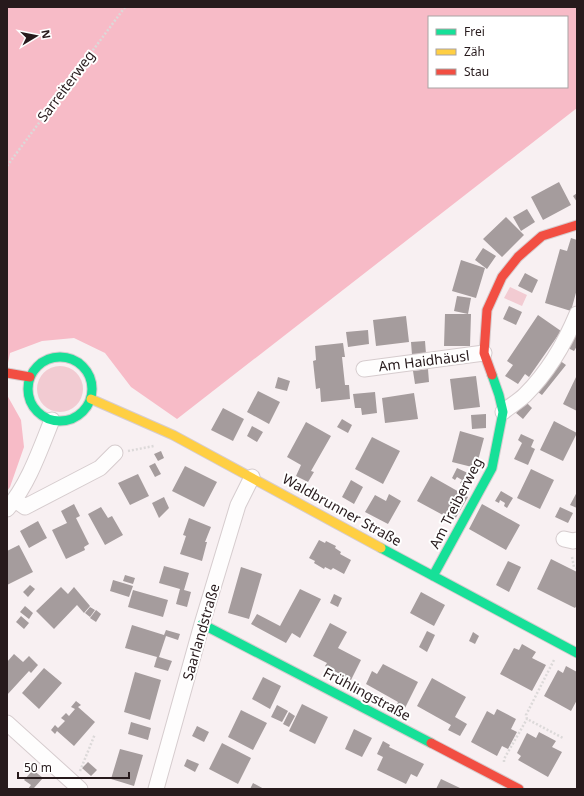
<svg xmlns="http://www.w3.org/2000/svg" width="584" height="796" font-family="'Noto Sans',sans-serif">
<rect width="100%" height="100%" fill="#f8f0f2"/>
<!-- green -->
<path fill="#f2cbd2" d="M510 287 527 295 522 306 504 298Z
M37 389a23 23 0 1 1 46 0a23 23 0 1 1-46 0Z"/>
<!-- forest -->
<path fill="#f7bbc7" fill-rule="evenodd" d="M7 7H577V108L177 419 131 387 105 353 74 338 42 341 10 353 7 368ZM429 17H567V87H429Z
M7 395 21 420 24 447 10 487 7 491Z"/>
<!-- building -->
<path fill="#a59c9d" d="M559 182 571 205 543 220 531 197Z
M577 193V202L573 196Z
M527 209 535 222 521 231 513 217Z
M506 217 524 235 502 257 483 239Z
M571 238 577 240V289L571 311 545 303 560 249 567 251Z
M483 248 496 256 487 269 475 260Z
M461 260 485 268 476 298 452 291Z
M525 273 538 280 532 293 518 286Z
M457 296 471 298 468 314 454 311Z
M509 306 522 312 516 325 503 319Z
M445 314H471L470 346H444Z
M538 315 561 331 529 377 525 374 518 384 505 376 513 365 507 361Z
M406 316 409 342 376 346 373 320Z
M577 328V346L574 351 566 347Z
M368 330 369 344 348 347 346 332Z
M425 341 426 354 412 355 411 342Z
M343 343 345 357H342L345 385H349L350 399 321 402 320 388 316 389 313 361 316 360 315 346Z
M559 360 566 365 542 395 535 390Z
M428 369 429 382 415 384 413 371Z
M577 375V411L563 404Z
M476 376 480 407 454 410 450 379Z
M278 377 290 381 287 391 275 388Z
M258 391 280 402 269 424 247 412Z
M375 392 377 413 362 415 361 408H355L353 394Z
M414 393 418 419 385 423 382 398Z
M526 402 532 408 523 419 516 413Z
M223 408 244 419 233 441 211 430Z
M486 414V428L472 429 471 415Z
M342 419 352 425 348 433 337 427Z
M554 421 577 433 563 461 540 450Z
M306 422 331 436 311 471 314 472 308 482 296 476 301 465 287 457Z
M252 426 263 432 257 442 247 436Z
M460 431 484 438 476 468 452 462Z
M521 434 534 440 531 447 535 449 528 465 514 459 522 443 518 440Z
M372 437 400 451 383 484 355 469Z
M161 451 164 458 158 461 154 454Z
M155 463 161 474 155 477 149 466Z
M185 466 217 482 204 507 172 491Z
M457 468 470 474 464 485 460 483 462 480 457 477 455 480 452 478Z
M531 469 554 480 540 509 517 498Z
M138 474 149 496 130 505 118 483Z
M431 476 468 497 454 521 417 501Z
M351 480 363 487 354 504 342 497Z
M501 491 513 498 507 508 504 506 505 503 500 500 499 503 495 501Z
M577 492V508L570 505Z
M389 494 401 501 388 524 365 512 375 495 386 501Z
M164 497 169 508 159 518 152 503Z
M74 504 80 516 76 518 89 544 84 547 85 550 66 559 52 530 67 523 61 511Z
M482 504 520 525 506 550 469 529Z
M101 507 108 518 112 516 123 535 105 545 88 514Z
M560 507 573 513 568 523 555 517Z
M189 518 211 527 205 542H207L202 561 180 554 186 536 183 535Z
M38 521 47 538 29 548 20 531Z
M319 540 325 543 326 541 336 546 335 548 341 552 340 554 351 560 344 574 333 568 331 570 325 567 324 569 314 563 315 561 309 558Z
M19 545 33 572 7 585V551Z
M551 559 577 572V605L575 608 537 589Z
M508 561 521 567 509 592 496 585Z
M164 566 189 573 184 590 191 592 187 607 176 604 180 589 159 583Z
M241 567 262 574 249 619 228 613Z
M125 575 135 578 133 584 123 581Z
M113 580 133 586 129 597 110 591Z
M30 585 35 589 28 597 23 592Z
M61 587 68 594 74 587 90 606 84 613 77 605 54 629 36 611Z
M300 589 321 599 300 638 292 633 286 643 251 624 257 614 280 626Z
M133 590 168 600 163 617 128 607Z
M421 592 445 605 434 626 410 613Z
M334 594 342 598 338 607 330 603Z
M25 606 33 613 29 619 20 612Z
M90 607 95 610 90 617 85 613Z
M96 610 101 614 96 622 90 618Z
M21 616 29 623 24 629 16 622Z
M330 623 347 632 338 648 361 660 351 680 325 666 327 663 313 656Z
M132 625 164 635 166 630 180 634 178 640 166 636 159 657 172 661 168 671 154 667 157 657 125 648Z
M427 631 435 635 427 652 419 647Z
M473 632 479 636 475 644 469 641Z
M522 644 536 652 532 658 546 665 532 691 500 674 514 648 519 650Z
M14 654 23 662 29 656 38 665 31 673 29 671 7 695V662Z
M383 664 418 682 405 708 397 704 398 702 366 684 372 671 377 674Z
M566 666 577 672V700L571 711 544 696 558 670 563 673Z
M44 668 62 683 39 709 22 693Z
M135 672 161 680 150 720 124 712Z
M263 677 281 686 270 709 252 699Z
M432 678 466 697 455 717 467 724 460 736 448 730 451 725 417 706Z
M76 701 81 705 78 707 95 722 74 746 57 731 55 734 51 730 55 725 58 728 65 721 61 718 66 713 69 716 75 709 71 707Z
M302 704 328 717 315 744 289 731Z
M277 705 288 711 282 722 271 717Z
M497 709 516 719 511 729 517 732 508 749 502 746 497 756 471 742 487 711 494 715Z
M241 710 267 723 253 750 228 737Z
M289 712 295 716 289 727 283 724Z
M131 722 151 728 148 740 128 734Z
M197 726 209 732 204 742 192 736Z
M354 729 372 738 362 757 345 749Z
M539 732 556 741 552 747 562 752 548 777 518 760 521 756 517 753 527 733 536 738Z
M383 741 390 745 389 747 424 764 417 777 411 774 406 784 377 770 383 757 377 754Z
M222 743 251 758 238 784 209 769Z
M120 749 143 755 134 786 111 779Z
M187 759 199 764 195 772 184 766Z
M88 762 97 770 91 776 82 768Z
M33 770 43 778 34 788 35 789H28L31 785 24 780Z
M441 779 460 788 459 789H436Z
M253 783 264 789H250Z"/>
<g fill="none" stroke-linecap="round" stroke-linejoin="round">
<defs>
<path id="street" d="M364 369 484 353
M503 412C510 406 519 401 525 395 548 372 565 343 577 314
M15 500 25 507 100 468 115 453
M7 509C28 485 40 450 52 420
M564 539 573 541 577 540
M7 723 80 789
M156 789 202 624 238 505 252 477"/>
<path id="fast" d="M28 389a32 32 0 1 1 64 0a32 32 0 1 1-64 0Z
M381 548 577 653
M433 576 492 468 503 412 499 395 492 375
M202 624 431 743"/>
<path id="slow" d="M91 399 173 435 381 548"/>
<path id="jam" d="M7 373 30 377
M492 375 484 353 487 310 502 277 518 257 542 236 577 225
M431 743 519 789"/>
</defs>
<!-- street casing -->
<use href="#street" stroke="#d6ccce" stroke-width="17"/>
<!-- fast casing -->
<use href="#fast" stroke="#d6ccce" stroke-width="11"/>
<!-- slow casing -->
<use href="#slow" stroke="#d6ccce" stroke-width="11"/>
<!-- jam casing -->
<use href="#jam" stroke="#d6ccce" stroke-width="11"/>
<!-- path -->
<path stroke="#dcd9d9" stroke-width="2.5" stroke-dasharray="2 2" stroke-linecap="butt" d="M7 166 125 7
M128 451 154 446
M572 557 574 567 577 568
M554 660 526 715 527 719 563 738
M504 762V759L527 719
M80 771 95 734"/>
<!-- street -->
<use href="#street" stroke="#fefdfd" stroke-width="15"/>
<!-- fast -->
<use href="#fast" stroke="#16e098" stroke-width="9"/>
<!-- slow -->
<use href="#slow" stroke="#ffcf43" stroke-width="9"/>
<!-- jam -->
<use href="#jam" stroke="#f24e42" stroke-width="9"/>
</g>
<g text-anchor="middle" stroke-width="4" stroke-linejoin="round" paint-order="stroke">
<!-- street labels -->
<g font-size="14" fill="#271a1c" stroke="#fff">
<text transform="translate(66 86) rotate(-53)" y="5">Sarreiterweg</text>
<text transform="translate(424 361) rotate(-7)" y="5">Am Haidhäusl</text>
<text transform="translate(456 503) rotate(-63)" y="5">Am Treiberweg</text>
<text transform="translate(342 510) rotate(29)" y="5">Waldbrunner Straße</text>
<text transform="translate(201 632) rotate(-74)" y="5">Saarlandstraße</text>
<text transform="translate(367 694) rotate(28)" y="5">Frühlingstraße</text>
</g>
</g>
<!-- border -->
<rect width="584" height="796" fill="none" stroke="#271a1c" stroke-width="16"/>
<!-- legend -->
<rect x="428" y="16" width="140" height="72" fill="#ffffff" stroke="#a9a3a4"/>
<rect x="436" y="29" width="20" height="6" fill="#16e098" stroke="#a9a3a4"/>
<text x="464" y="36" font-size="12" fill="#271a1c">Frei</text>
<rect x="436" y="49" width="20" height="6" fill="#ffcf43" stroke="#a9a3a4"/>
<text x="464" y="56" font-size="12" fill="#271a1c">Zäh</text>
<rect x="436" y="69" width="20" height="6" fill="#f24e42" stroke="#a9a3a4"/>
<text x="464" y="76" font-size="12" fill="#271a1c">Stau</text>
<!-- north arrow -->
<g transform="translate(36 36) rotate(80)" stroke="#ffffff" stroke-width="3" paint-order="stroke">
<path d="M0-3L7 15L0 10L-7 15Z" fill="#271a1c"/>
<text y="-6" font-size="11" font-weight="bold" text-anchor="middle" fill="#271a1c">N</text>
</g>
<!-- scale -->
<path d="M18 772v6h111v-6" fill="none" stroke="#271a1c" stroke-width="2"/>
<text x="24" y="772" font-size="12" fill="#271a1c" stroke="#ffffff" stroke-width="3" paint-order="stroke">50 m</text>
</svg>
